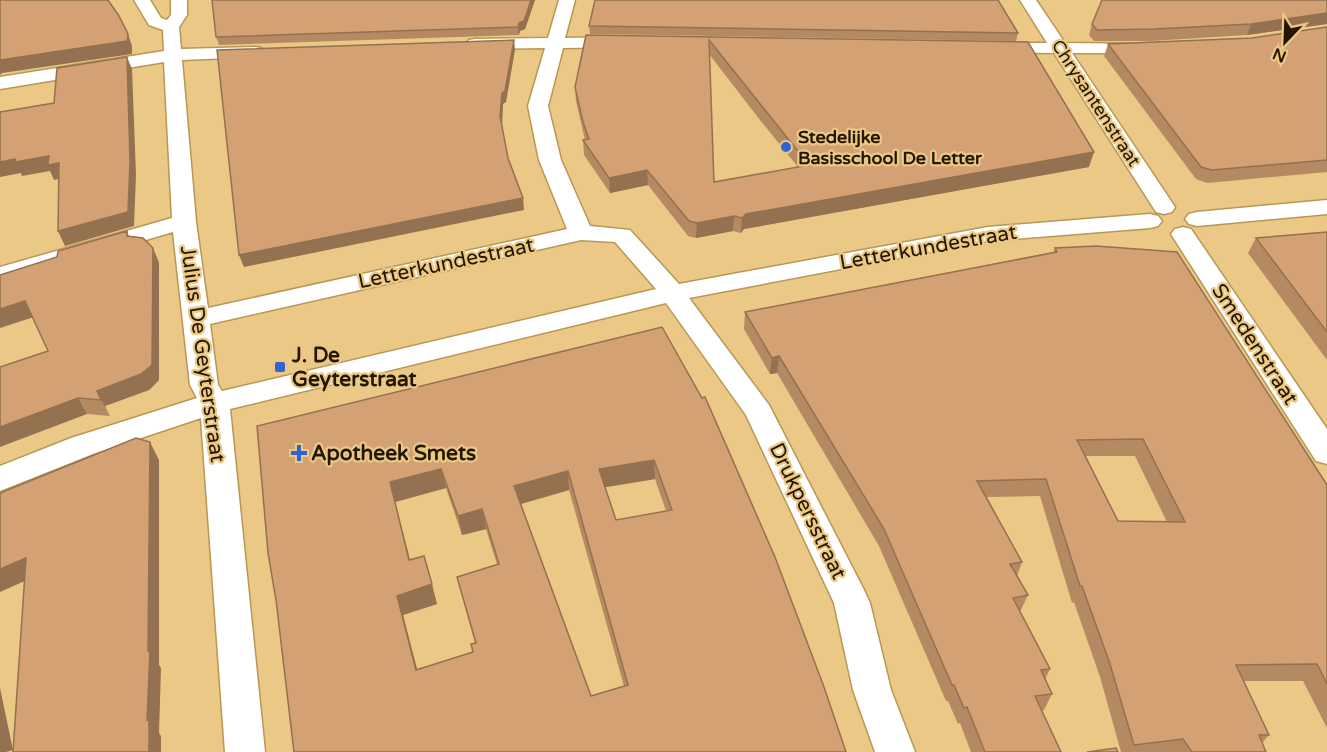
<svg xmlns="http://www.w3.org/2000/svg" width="1327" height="752" font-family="'Varela Round',sans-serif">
<rect width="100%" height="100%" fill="#ebc885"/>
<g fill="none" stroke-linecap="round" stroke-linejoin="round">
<defs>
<path id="minor" d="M134 0H150L161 18 167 20 171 15V0H187V15L179 27 181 49 255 47 261 48 264 52 261 56 255 57 182 60 196 222 208 308 567 229 539 160 528 106 545 48 475 49 469 48 466 44 469 40 475 39 548 38 559 0H575L565 38 621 37 627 38 630 42 627 46 621 47 563 48 548 106 561 160 590 226 630 230 679 284 988 227 1150 214 1158 216 1162 221 1158 226 1150 228 988 241 689 298 769 405 865 592 870 603 891 690 915 752H875L853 690 834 603 746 415 666 303 230 409 265 752H225L201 418 93 454 0 491V466L71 438 197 398 190 385 173 232 0 283V267L172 218 164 62 0 89V77L164 51 163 30 149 25ZM581 240 615 242 656 289 222 391 218 385 210 324Z
M1020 0H1036L1065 43 1152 44 1155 48 1152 52 1146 53H1072L1175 207 1172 212 1164 214 1156 212 1054 53 988 52 985 48 988 44 994 43H1047Z
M1327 200V214L1197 226 1189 224 1185 219 1189 214 1197 212Z
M1183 227 1191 229 1327 429V464L1316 461 1171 234 1175 229Z"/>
</defs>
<!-- minor casing -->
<use href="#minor" stroke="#b89755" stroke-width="3"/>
<!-- minor -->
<use href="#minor" fill="#fff" fill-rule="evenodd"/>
</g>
<!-- wall -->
<path fill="#b58a63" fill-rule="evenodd" d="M535 0 525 29 520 31 519 35 219 45 216 37Z
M1327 0V24L1247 35 1151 41H1094L1089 35 1092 24Z
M589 26 1018 33 1016 41 590 34Z
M1327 27V172L1207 183 1196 179 1104 56 1108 44 1252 38Z
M586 35 1028 42 1089 167 744 229 741 233 733 231 696 238 688 236 648 185 610 193 584 155 583 140H585L576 101 575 87ZM709 54 760 120 798 167 714 182Z
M127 231 129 236 153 248 159 263V380L149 390 105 406 110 416 87 414 48 351Z
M1327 232V360L1248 253 1256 238Z
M1055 248 1327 485V728L1303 681H1244L1269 735 1262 743 1266 752H1121L1100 677 1074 602 1072 603 1040 496 987 497 1022 562 1017 576 1028 595 1020 612 1050 669 1045 679 1052 694 1044 710H1041L1061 752H971L960 723 958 724 948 701H946L879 546 777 373 770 374 744 329 745 312 1053 252ZM1086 456H1135L1167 522 1118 521Z
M662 327 824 687 294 752 276 600 268 553ZM655 479 666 511 616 520 605 487ZM446 488 462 535 486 529 497 564 457 577 475 643 471 644 473 652 417 670 403 615 437 604 410 559 395 502ZM569 490 624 686 591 696 521 504Z"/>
<!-- shaded-wall -->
<path fill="#947150" d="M531 0H535L525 29 520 31 519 35 518 27 519 23Z
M1327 13V24L1247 35 1251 24Z
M128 34 132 46V54L2 73 0 75V60Z
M514 40 515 50 506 102 503 104 502 127 500 116 502 93Z
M127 57 132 69 136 175 134 226 65 246 58 231Z
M1094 152 1089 167 744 229 741 233 742 218 746 214Z
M49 156 59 163 66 177 54 180 50 171 22 176 21 173 0 177V162L15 159Z
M647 170 648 185 610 193 609 178Z
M523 198 524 210 244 267 239 255Z
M734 216 733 231 696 238 697 223Z
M153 248 159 263V380L149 390 105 406 110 416 97 391Z
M25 301 34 317 0 328V309Z
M779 356 777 373 770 374 772 358Z
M78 398 87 414 0 447V427Z
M150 442 159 460V665L161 668 159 733 161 736V752H149L147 720Z
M654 460 655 479 601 488 599 469Z
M441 469 446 488 395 502 415 579 390 482Z
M568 471 569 490 517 505 514 486Z
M482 509 486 529 462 535 458 516Z
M26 558 38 575 0 592V569Z
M432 584 437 604 403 615 422 688 416 670 397 596Z
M0 688 13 750 6 752H0Z"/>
<!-- building -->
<path fill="#d3a173" stroke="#947150" stroke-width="1.5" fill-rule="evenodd" d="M0 0H108L119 16 128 34 127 41 0 60Z
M212 0H531L524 21 519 23 518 27 216 37Z
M595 0H998L1018 33 589 26Z
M1102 0H1327V13L1251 24 1155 29 1097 30 1092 24Z
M1327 27V160L1212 170 1201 167 1108 44 1252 38Z
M586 35 1028 42 1094 152 746 214 742 218 734 216 697 223 689 221 647 170 609 178 583 140 589 139 583 122 575 87ZM709 40 809 165 714 182Z
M514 40 505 91 502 93 500 116 508 158 523 198 239 255 217 50Z
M127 57 130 161 128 212 58 231 59 163 48 165 49 156 15 162V159L0 162V112L54 103 57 68Z
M127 231V236L143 238 153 248 152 365 141 374 97 391 101 400 78 398 0 427V367L48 351 25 301 0 309V275L57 257 58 251Z
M1327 232V332L1256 238Z
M1096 246 1177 252 1327 485V684L1317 664 1236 665 1269 735H1259L1266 752H1192L1183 739 1134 745 1109 661 1082 586H1080L1046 479 977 481 1022 562 1010 564 1028 595 1013 598 1050 669 1041 670 1052 694 1035 696 1061 752H985L967 707 964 708 954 685H952L884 529 779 356 772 358 745 312 1057 252 1055 248ZM1143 439 1185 522 1118 521 1077 440Z
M662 327 702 398 705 397 775 557 824 687 846 752H294L276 600 268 553 257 426ZM654 460 672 510 616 520 599 469ZM441 469 458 516 482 509 499 564 457 577 476 643 471 644 473 652 416 670 397 596 432 584 424 556 409 560 390 482ZM568 471 628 685 591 696 514 486Z
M136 438 150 442 148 651H150L147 720 149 719V752H13L26 558 0 569V493Z
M1116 748 1118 752H1087Z"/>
<!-- markers -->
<g fill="#3164d3" stroke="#ebc885" stroke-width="2">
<circle cx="786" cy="147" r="6"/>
<rect x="274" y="361" width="12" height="12" rx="3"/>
<path d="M296 444h6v6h6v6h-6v6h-6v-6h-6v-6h6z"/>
</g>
<g text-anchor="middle" stroke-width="4.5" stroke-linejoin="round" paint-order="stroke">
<!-- far-street labels -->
<g font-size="18" fill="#241700" stroke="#ebc885">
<text transform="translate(1096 103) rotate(57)" y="6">Chrysantenstraat</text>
</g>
<!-- far-poi labels -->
<g font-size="18" font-weight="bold" fill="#241700" stroke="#ebc885" text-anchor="start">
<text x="798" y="143">Stedelijke<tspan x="798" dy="21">Basisschool De Letter</tspan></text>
</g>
<!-- street labels -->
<g font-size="21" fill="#241700" stroke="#ebc885">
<text transform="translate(928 247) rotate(-10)" y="7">Letterkundestraat</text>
<text transform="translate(446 263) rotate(-12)" y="7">Letterkundestraat</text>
<text transform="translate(1255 344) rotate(57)" y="7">Smedenstraat</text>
<text transform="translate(203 354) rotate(82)" y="7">Julius De Geyterstraat</text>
<text transform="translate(808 511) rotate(64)" y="7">Drukpersstraat</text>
</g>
<!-- poi labels -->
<g font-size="21" font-weight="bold" fill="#241700" stroke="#ebc885" text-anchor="start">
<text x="292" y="362">J. De<tspan x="292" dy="24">Geyterstraat</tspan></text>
<text x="311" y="460">Apotheek Smets</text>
</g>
</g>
<!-- north arrow -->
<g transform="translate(1285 42) rotate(203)" stroke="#ebc885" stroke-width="4.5" paint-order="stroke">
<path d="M0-4.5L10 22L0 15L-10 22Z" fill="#241700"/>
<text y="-9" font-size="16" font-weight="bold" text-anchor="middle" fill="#241700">N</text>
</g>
</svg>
